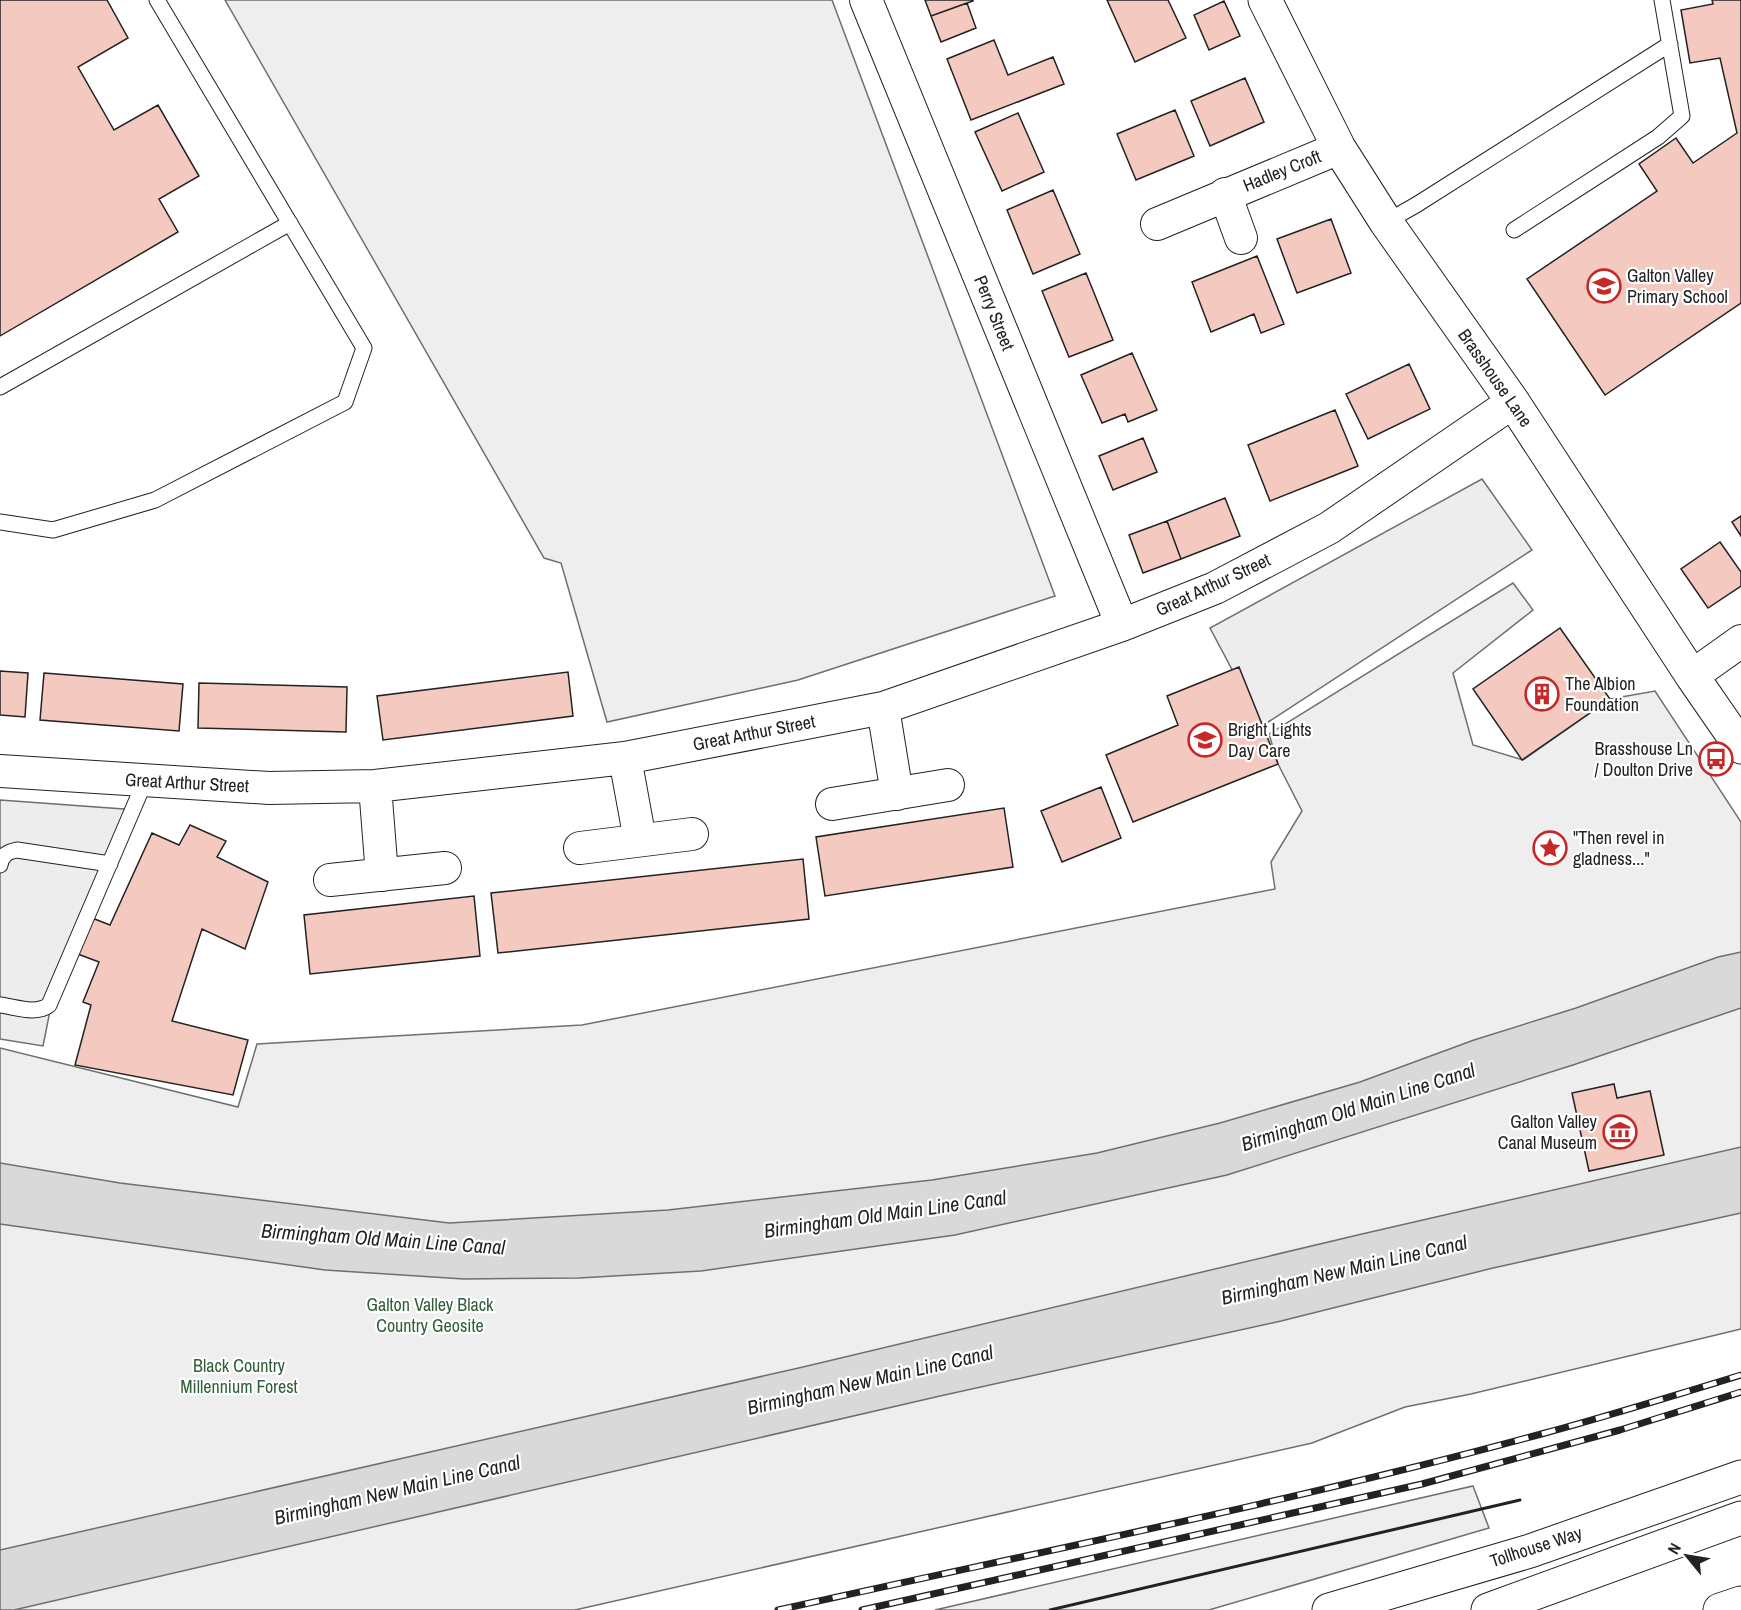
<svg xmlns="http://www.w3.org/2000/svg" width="1741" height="1610" font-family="'Archivo Narrow',sans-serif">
<rect width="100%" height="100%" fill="#fff"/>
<!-- green -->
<path fill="#eee" stroke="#6f6f6f" stroke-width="1.5" d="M225 0H832L1055 596 798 680 607 722 561 563 544 558Z
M1513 583 1533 610 1453 673 1473 745 1523 760 1610 699 1655 691 1741 822V1329L1471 1394 1405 1407 1312 1443 575 1610H0V1048L238 1107 257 1044 582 1025 1275 889 1271 862 1302 811 1278 764 1269 734Z
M1473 1486 1489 1528 1209 1610H935Z"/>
<!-- parking -->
<path fill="#ededed" stroke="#6f6f6f" stroke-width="1.5" d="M1482 479 1532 550 1262 726 1210 628Z
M0 800 137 810 57 976 43 1046 0 1039Z"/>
<!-- water -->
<path fill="#d9d9d9" stroke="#6f6f6f" stroke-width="1.5" d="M1741 952V1008L1573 1065 1227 1175 955 1235 701 1271 579 1278 464 1279 325 1270 0 1224V1163L120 1183 449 1223 668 1210 932 1180 1097 1153 1220 1123 1360 1082 1474 1040 1576 1008 1718 957Z
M1741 1147V1213L1493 1268 1281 1321 940 1396 14 1610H0V1550L803 1367 1362 1234Z"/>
<!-- building -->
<path fill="#f3c9c0" stroke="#222" stroke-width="1.5" d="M0 0H107L128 38 78 67 114 130 158 105 199 176 159 199 178 232 0 336Z
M925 0H973V1L931 16Z
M1107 0H1168L1186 38 1135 62Z
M1712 0H1741V303L1605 395 1527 279 1657 191 1639 164 1676 138 1693 163 1737 133 1720 58 1690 63 1681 10 1713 4Z
M1224 1 1240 36 1209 50 1194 15Z
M967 3 976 28 941 42 931 16Z
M994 40 1008 75 1053 57 1064 84 971 120 947 59Z
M1245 78 1264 122 1210 146 1191 101Z
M1175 110 1194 156 1136 180 1117 134Z
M1018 113 1044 172 1002 191 975 132Z
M1053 190 1080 254 1033 274 1007 210Z
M1331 219 1351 273 1297 293 1277 239Z
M1257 256 1284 324 1261 333 1254 314 1211 332 1192 282Z
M1086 273 1113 340 1069 357 1042 291Z
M1132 353 1157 410 1128 422 1125 414 1102 423 1081 375Z
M1409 364 1430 409 1368 439 1346 394Z
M1335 410 1358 466 1270 501 1248 445Z
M1143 438 1157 472 1113 490 1099 456Z
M1225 498 1240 536 1181 559 1167 521Z
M1741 516V536L1732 522Z
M1167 521 1181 559 1143 573 1129 535Z
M1720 542 1741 572V586L1708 608 1681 569Z
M1560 628 1610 699 1522 760 1473 689Z
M1239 667 1278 764 1133 822 1106 755 1178 725 1167 696Z
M0 671 28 673 25 717 0 715Z
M568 672 573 716 383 740 377 696Z
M44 673 183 684 179 731 40 720Z
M199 683 347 687 346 732 198 728Z
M1101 787 1121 838 1062 862 1041 811Z
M1004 808 1013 867 825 896 816 837Z
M190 825 226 841 217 857 268 882 245 949 202 929 172 1021 248 1040 233 1095 75 1065 91 1005 83 1002 99 962 75 953 92 918 110 925 152 833 179 845Z
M803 859 809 919 498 953 491 893Z
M474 896 480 956 310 974 304 915Z
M1614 1084 1617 1098 1650 1091 1664 1155 1589 1171 1572 1093Z"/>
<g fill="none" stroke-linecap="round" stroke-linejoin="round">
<defs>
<path id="lane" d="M1386 222 1416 205 1670 44
M1514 230 1658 137 1682 116 1662 0
M0 387 290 223
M0 522 53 530 155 500 345 402 364 348 157 0
M0 865C2 855 7 852 17 850L110 864
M0 1005C16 1007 36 1015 49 1005L145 781"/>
<path id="street" d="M866 0 1122 625
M1225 194 1241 238
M1157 224 1339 148
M1692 676 1741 641
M883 708 897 794
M625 758 640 840
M0 771 269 788 375 786 625 758 883 708 1122 625 1215 588 1329 528 1513 402
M375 786 382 875
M832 804 948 785
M580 848 692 834
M330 880 445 868"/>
<path id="secondary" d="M1265 0 1339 148 1386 222 1513 402 1692 676 1741 747
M1720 1610 1741 1603"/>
<path id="primary" d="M1329 1610 1530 1551 1741 1477
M1488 1610 1741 1518"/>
</defs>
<!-- lane casing -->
<use href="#lane" stroke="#222" stroke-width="17"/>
<!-- street casing -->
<use href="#street" stroke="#222" stroke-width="34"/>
<!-- secondary casing -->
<use href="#secondary" stroke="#222" stroke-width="35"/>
<!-- primary casing -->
<use href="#primary" stroke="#222" stroke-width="35"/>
<!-- lane -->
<use href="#lane" stroke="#fff" stroke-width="15"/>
<!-- street -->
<use href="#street" stroke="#fff" stroke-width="32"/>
<!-- secondary -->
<use href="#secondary" stroke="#fff" stroke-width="33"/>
<!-- primary -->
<use href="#primary" stroke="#fff" stroke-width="33"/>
<defs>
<path id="rail" d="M778 1610C1034 1553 1292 1502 1545 1433 1611 1415 1676 1395 1741 1375
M862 1610 1422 1484 1620 1430 1741 1392"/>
</defs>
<!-- rail casing -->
<use href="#rail" stroke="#222" stroke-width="7"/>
<!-- rail -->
<use href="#rail" stroke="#fff" stroke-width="4.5" stroke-dasharray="14" stroke-linecap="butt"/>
<!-- wall -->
<path stroke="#222" stroke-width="3" d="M1050 1610 1520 1500"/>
</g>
<!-- icons -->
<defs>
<symbol id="school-ring" viewBox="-11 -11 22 22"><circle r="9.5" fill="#fff" stroke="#c62828" stroke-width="1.5"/><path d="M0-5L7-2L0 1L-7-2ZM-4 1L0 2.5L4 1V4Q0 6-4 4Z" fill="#c62828"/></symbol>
<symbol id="building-ring" viewBox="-11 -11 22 22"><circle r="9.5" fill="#fff" stroke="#c62828" stroke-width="1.5"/><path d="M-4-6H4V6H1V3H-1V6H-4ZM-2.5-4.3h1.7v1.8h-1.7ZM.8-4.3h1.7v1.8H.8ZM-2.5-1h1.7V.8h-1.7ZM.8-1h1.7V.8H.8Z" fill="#c62828"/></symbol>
<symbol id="bus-ring" viewBox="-11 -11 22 22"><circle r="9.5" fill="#fff" stroke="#c62828" stroke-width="1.5"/><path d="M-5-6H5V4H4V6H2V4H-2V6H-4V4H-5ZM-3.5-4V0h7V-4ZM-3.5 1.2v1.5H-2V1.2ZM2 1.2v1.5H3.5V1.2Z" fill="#c62828"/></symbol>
<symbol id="sight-ring" viewBox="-11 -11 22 22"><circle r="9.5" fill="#fff" stroke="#c62828" stroke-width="1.5"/><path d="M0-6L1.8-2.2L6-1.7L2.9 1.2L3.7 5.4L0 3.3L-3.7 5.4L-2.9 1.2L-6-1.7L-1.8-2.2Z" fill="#c62828"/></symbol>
<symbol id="museum-ring" viewBox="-11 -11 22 22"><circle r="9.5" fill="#fff" stroke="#c62828" stroke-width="1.5"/><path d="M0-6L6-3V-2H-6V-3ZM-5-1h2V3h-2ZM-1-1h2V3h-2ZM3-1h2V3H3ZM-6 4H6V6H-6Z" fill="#c62828"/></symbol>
</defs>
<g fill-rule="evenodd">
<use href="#school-ring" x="1585" y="267" width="38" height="38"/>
<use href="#building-ring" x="1523" y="675" width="38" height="38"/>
<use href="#school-ring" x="1186" y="721" width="38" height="38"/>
<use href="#bus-ring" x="1697" y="740" width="38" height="38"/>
<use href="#sight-ring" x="1531" y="829" width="38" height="38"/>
<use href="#museum-ring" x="1601" y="1113" width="38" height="38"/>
</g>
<g text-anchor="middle" stroke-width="4.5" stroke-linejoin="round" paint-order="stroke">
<!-- street labels -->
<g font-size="18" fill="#222" stroke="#fff">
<text transform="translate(1282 171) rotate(-22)" y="6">Hadley Croft</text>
<text transform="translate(994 313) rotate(68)" y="6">Perry Street</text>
<text transform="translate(1495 378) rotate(55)" y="6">Brasshouse Lane</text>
<text transform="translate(1213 585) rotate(-25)" y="6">Great Arthur Street</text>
<text transform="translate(754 733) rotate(-11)" y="6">Great Arthur Street</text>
<text transform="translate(187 783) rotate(3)" y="6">Great Arthur Street</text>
<text transform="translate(1536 1547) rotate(-18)" y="6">Tollhouse Way</text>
</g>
<!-- poi labels -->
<g font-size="18" fill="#222" stroke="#fff" text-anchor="start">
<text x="1627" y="282">Galton Valley<tspan x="1627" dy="21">Primary School</tspan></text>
<text x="1565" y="690">The Albion<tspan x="1565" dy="21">Foundation</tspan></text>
<text x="1228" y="736">Bright Lights<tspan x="1228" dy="21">Day Care</tspan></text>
<text x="1693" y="755" text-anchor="end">Brasshouse Ln<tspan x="1693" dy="21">/ Doulton Drive</tspan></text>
<text x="1573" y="844">"Then revel in<tspan x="1573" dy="21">gladness..."</tspan></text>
<text x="1597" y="1128" text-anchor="end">Galton Valley<tspan x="1597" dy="21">Canal Museum</tspan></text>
</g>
<!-- park labels -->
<g font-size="18" fill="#2f5e38" stroke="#fff">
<text x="430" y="1311">Galton Valley Black<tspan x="430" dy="21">Country Geosite</tspan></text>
<text x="239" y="1372">Black Country<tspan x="239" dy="21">Millennium Forest</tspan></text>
</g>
<!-- water labels -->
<g font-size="20" font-style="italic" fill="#222" stroke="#fff">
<text transform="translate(1358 1107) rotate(-18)" y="7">Birmingham Old Main Line Canal</text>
<text transform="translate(885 1214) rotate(-8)" y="7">Birmingham Old Main Line Canal</text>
<text transform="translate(383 1239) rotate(4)" y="7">Birmingham Old Main Line Canal</text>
<text transform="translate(1344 1270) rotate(-13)" y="7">Birmingham New Main Line Canal</text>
<text transform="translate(870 1380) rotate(-13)" y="7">Birmingham New Main Line Canal</text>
<text transform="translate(397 1490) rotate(-13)" y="7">Birmingham New Main Line Canal</text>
</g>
</g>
<!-- north arrow -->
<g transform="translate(1687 1556) rotate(300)" stroke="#ffffff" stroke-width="4.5" paint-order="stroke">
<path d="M0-4.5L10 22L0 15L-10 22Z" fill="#222222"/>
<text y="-9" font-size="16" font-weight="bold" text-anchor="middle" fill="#222222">N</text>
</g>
</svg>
